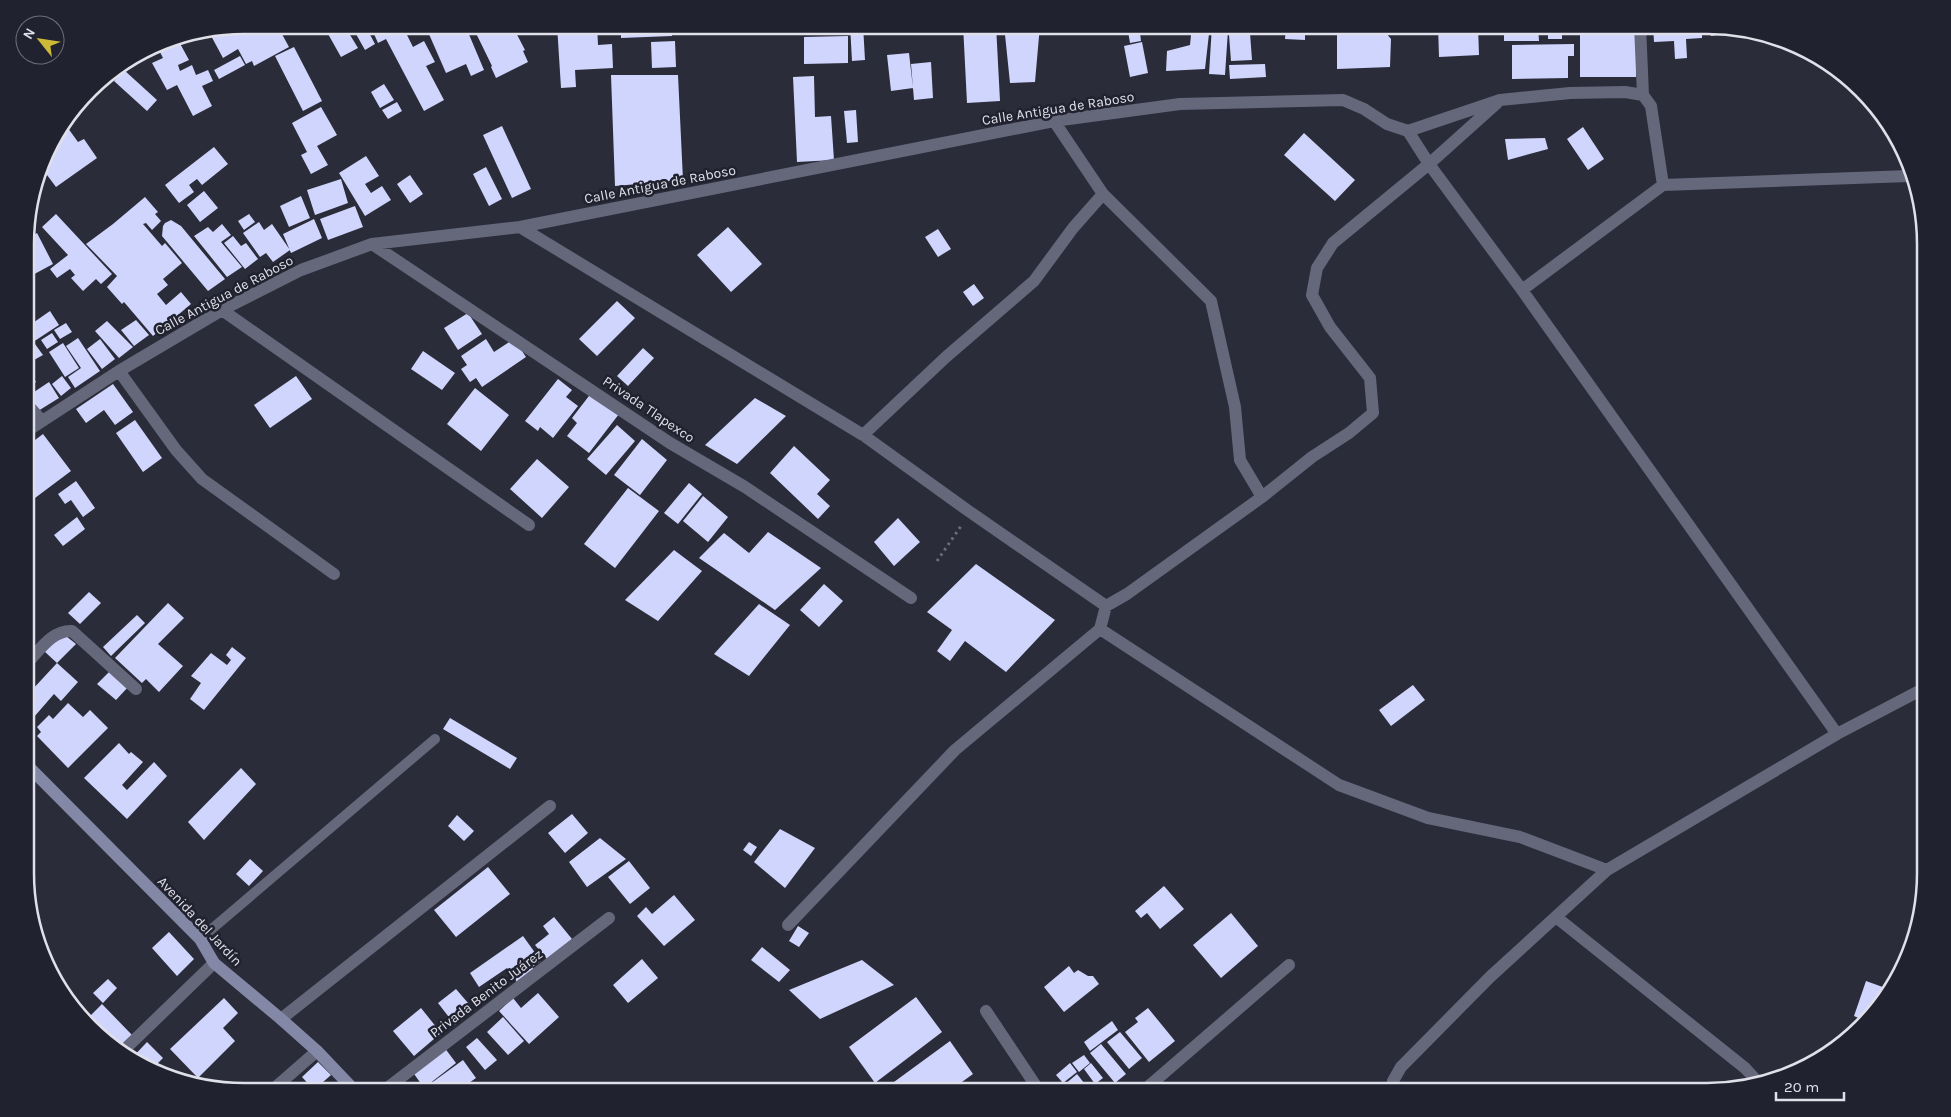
<svg xmlns="http://www.w3.org/2000/svg" width="1951" height="1117" font-family="Karla,sans-serif">
<rect width="100%" height="100%" fill="#2b2c39"/>
<!-- building -->
<path fill="#d0d5fd" d="M244 25H277L289 47 254 66 252 61 246 64 238 49 223 58 209 32Z
M323 25H344L358 48 341 57Z
M370 25H381L382 28 387 25H402L413 47 424 41 435 62 426 66 444 100 424 111 386 39 378 43Z
M425 25H465L484 70 471 76 466 64 446 73Z
M472 25H512L525 50 523 51 528 62 496 78 491 67 492 66Z
M557 25H597L598 45 612 44 613 68 575 70 576 87 561 88Z
M621 25H672V36L621 38Z
M705 25H773V29H705Z
M803 25H849V32L803 34Z
M850 25H863L865 60 852 61Z
M963 25H996L1000 101 967 103Z
M1004 25H1040L1035 82 1010 83Z
M1127 25H1139L1141 41 1130 43Z
M1192 25H1210L1205 69 1166 71 1167 51 1190 45Z
M1212 25H1233V30H1228L1225 75 1209 74Z
M1286 25H1305V40L1285 39Z
M1337 25H1390V27H1381L1391 39 1390 67 1337 69Z
M1438 25H1478L1479 55 1439 57Z
M1504 25H1538L1539 41H1504Z
M1548 25H1562V39H1548Z
M1606 25H1636V77H1580V33H1606Z
M1653 25H1702V38L1686 39 1687 58 1675 59 1674 41 1654 42Z
M1709 25 1728 28V30L1716 32 1717 35 1711 36Z
M367 29 375 44 365 50 356 34Z
M1250 33 1252 60 1231 61 1229 35Z
M848 36V63L804 64V37Z
M177 38 189 60 178 65 180 71 192 65 196 75 208 70 213 81 202 86 212 106 193 116 177 85 167 90 152 63 163 58 156 44Z
M675 41 676 67 652 68 651 42Z
M1142 42 1148 73 1130 77 1124 46Z
M1574 44V56H1568V78L1512 79V45Z
M294 47 322 101 303 111 275 56Z
M909 53 913 88 891 91 887 55Z
M240 56 245 65 219 79 214 70Z
M931 62 933 98 914 100 911 64Z
M1265 64 1266 77 1230 79 1229 65Z
M124 70 157 100 147 111 114 81Z
M611 75H678L683 180 615 186Z
M814 76 815 117 831 116 834 160 797 162 793 77Z
M384 84 394 100 380 108 371 92Z
M397 102 402 111 388 119 382 110Z
M321 107 337 135 317 146 328 165 311 174 301 155 307 152 292 123Z
M856 110 858 142 847 143 844 111Z
M65 124 78 142 84 139 97 158 56 187 41 167 48 147Z
M502 126 531 189 512 198 483 135Z
M1583 127 1604 159 1588 170 1567 139Z
M1304 133 1355 180 1335 201 1284 155Z
M1545 138 1548 149 1508 160 1505 139Z
M214 147 228 164 202 185 197 179 189 185 194 192 179 203 165 185Z
M366 156 379 176 365 184 371 193 382 186 391 200 365 216 339 173Z
M486 167 502 199 489 206 473 174Z
M410 175 423 194 410 203 397 184Z
M341 179 348 203 315 215 307 190Z
M204 191 218 208 200 222 187 205Z
M301 196 310 218 289 227 280 206Z
M145 197 158 212 155 214 161 221 152 230 146 223 143 224 162 246 165 243 182 263 163 279 168 285 157 294 166 305 181 292 191 304 153 336 124 302 122 304 107 287 117 276 86 244 113 224Z
M355 206 363 227 328 240 320 219Z
M56 214 112 274 101 284 96 279 83 291 71 278 75 275 70 269 57 278 50 269 68 255 42 227Z
M249 214 255 222 244 230 238 221Z
M314 219 322 238 291 253 283 234Z
M171 220 181 226 225 279 208 291 162 236 163 226 165 223Z
M259 222 264 230 272 224 290 250 273 262 266 253 260 257 243 233Z
M222 224 231 235 221 242 242 267 227 277 194 236 208 227 213 232Z
M728 227 762 264 731 292 697 255Z
M938 229 951 249 938 257 925 237Z
M37 233 53 264 27 278V239Z
M233 236 241 246 246 243 258 259 245 269 224 243Z
M974 284 984 298 973 306 963 292Z
M617 301 635 318 597 356 579 339Z
M50 311 59 325 27 346V327Z
M468 313 482 334 458 350 444 328Z
M136 320 149 335 134 346 121 330Z
M107 321 133 347 119 358 95 331Z
M66 323 72 332 60 339 54 330Z
M52 333 58 342 47 349 41 340Z
M78 338 100 371 75 388 68 377 81 368 66 346Z
M100 339 115 359 102 369 87 349Z
M486 339 494 352 514 339 526 357 482 387 476 378 470 382 461 369 467 365 461 356Z
M63 343 79 368 65 377 49 352Z
M35 344 43 355 34 360 29 357 27 349Z
M643 348 654 358 628 386 617 376Z
M423 351 455 373 442 390 411 369Z
M29 371 36 382 27 387V373Z
M62 376 71 388 61 396 52 384Z
M296 376 312 399 270 428 254 405Z
M558 379 572 390 566 397 578 406 553 438 540 427 538 431 525 421Z
M49 382 59 398 38 411 28 396Z
M113 384 133 412 115 425 104 410 86 423 76 409Z
M475 388 509 415 481 451 447 424Z
M592 392 619 414 589 453 567 436 577 423 572 418Z
M755 398 786 416 737 464 705 445Z
M135 420 162 458 143 472 116 433Z
M617 425 635 441 606 475 587 459Z
M43 434 71 471 27 504V458L34 453 27 446Z
M642 439 667 460 640 495 614 475Z
M794 446 830 480 817 494 830 506 818 519 770 473Z
M537 459 569 487 542 518 510 489Z
M76 481 95 508 83 517 71 500 65 504 58 494Z
M689 483 702 494 678 524 664 513Z
M628 488 659 511 615 568 584 544Z
M703 496 728 517 708 542 683 521Z
M77 517 85 529 63 546 54 535Z
M898 518 920 542 894 566 874 542Z
M768 532 821 568 775 610 699 558 724 533 749 553Z
M674 550 702 571 658 621 625 600Z
M976 564 1055 620 1006 672 965 641 950 661 937 651 952 630 927 612Z
M824 584 843 601 819 627 800 610Z
M89 592 101 603 80 624 68 613Z
M168 603 184 618 158 644 183 666 159 692 146 679 142 683 115 658Z
M759 604 790 625 749 676 714 654Z
M137 615 145 623 111 656 103 647Z
M61 632 76 644 57 663 44 651Z
M232 647 246 658 204 710 190 699 201 683 191 676 211 653 227 665 231 660 226 655Z
M57 663 78 682 61 701 54 694 27 725V687L31 691Z
M111 670 129 686 116 700 97 684Z
M1413 685 1425 700 1391 726 1379 710Z
M68 703 83 717 90 710 108 728 68 768 37 736 41 732 37 727 49 715 53 719Z
M450 718 517 758 510 769 443 729Z
M119 743 129 754 131 752 143 762 122 785 127 790 154 762 167 776 127 819 84 778Z
M241 768 256 784 204 840 188 822Z
M572 814 588 833 565 853 548 833Z
M457 815 474 831 464 841 448 826Z
M780 829 815 848 785 888 754 862Z
M600 838 626 859 587 887 569 862Z
M749 842 757 847 751 856 743 850Z
M250 859 263 871 249 886 236 874Z
M629 861 650 888 630 904 608 877Z
M488 867 510 894 456 937 434 910Z
M1164 886 1184 909 1160 929 1147 913 1141 918 1135 911Z
M674 895 695 920 664 946 637 916 646 907 652 914Z
M1231 913 1258 946 1221 978 1193 945Z
M554 917 572 939 547 959 535 945 549 934 543 926Z
M798 926 809 933 799 947 789 941Z
M169 932 194 959 177 976 152 948Z
M523 936 541 961 532 967 536 973 519 985 507 968 479 987 470 973Z
M762 947 790 970 779 982 751 960Z
M642 959 658 978 628 1003 613 985Z
M862 960 894 985 820 1019 789 990Z
M1069 966 1074 973 1078 970 1088 976H1093L1099 984 1064 1012 1044 987Z
M108 979 117 988 103 1003 93 993Z
M1866 981 1891 990 1867 1022 1854 1016Z
M456 989 474 1010 455 1025 438 1003Z
M538 993 559 1017 529 1044 499 1011 513 998 521 1008Z
M916 997 942 1032 875 1083 849 1047Z
M224 998 238 1013 223 1028 235 1041 198 1078 170 1049Z
M102 1004 132 1035 119 1048 87 1019Z
M421 1008 441 1033 414 1056 393 1031Z
M1148 1008 1175 1041 1149 1062 1125 1032 1138 1022 1135 1018Z
M503 1017 524 1041 508 1055 487 1032Z
M1112 1021 1118 1030 1090 1051 1084 1042Z
M1120 1032 1142 1058 1129 1069 1107 1042Z
M477 1038 497 1060 485 1070 466 1047Z
M950 1041 973 1074 948 1092H884L883 1090Z
M147 1042 163 1058 151 1070 134 1063 131 1059Z
M1101 1044 1126 1074 1115 1083 1090 1053Z
M444 1047 456 1063 424 1088 412 1071Z
M1084 1055 1090 1063 1079 1072 1072 1063Z
M463 1060 476 1078 456 1092H419Z
M318 1062 331 1075 314 1090 302 1077Z
M1070 1063 1077 1072 1063 1083 1056 1075Z
M1091 1063 1103 1078 1095 1084 1084 1069Z
M1077 1074 1088 1088 1083 1092H1070L1064 1085Z
M1017 1082 1023 1092H1007L1006 1091Z
M404 1083 411 1092H392Z"/>
<g fill="none" stroke-linecap="round" stroke-linejoin="round">
<!-- path -->
<path stroke="#6c6d79" stroke-width="3" stroke-dasharray="2.5 4" stroke-linecap="butt" d="M937 561 961 526"/>
<!-- service -->
<path stroke="#65677b" stroke-width="10" d="M200 939 435 739"/>
<!-- minor -->
<path stroke="#65677b" stroke-width="12" d="M1640 25 1643 95
M1054 121 1103 194 1211 301 1235 407 1240 460 1262 497
M1408 131 1429 164 1522 290 1837 734
M520 227 863 435 970 512 1106 606
M372 244 670 443 745 487 911 598
M1522 290 1663 185 1909 176
M222 310 529 525
M119 371 176 450 202 479 334 574
M27 404 42 421
M27 431 119 371 222 310 301 270 372 244 520 227 1054 121 1180 104 1343 100 1364 109 1387 124 1408 131 1500 100 1570 93 1625 92 1643 95 1651 106 1663 185
M863 435 946 357 1034 281 1073 228 1103 194
M1100 629 1339 785 1428 818 1520 837 1607 870
M27 663C40 650 52 630 72 631L136 689
M1556 917 1745 1068 1757 1081
M788 925 955 750 1100 629 1106 606 1127 594 1262 497 1312 457 1349 433 1373 413 1370 378 1330 327 1312 295 1317 268 1333 243 1429 164 1497 103
M986 1011 1040 1092
M281 1019 550 806
M122 1052 214 963
M1393 1081 1401 1067 1490 977 1607 870 1837 734 1921 690 1926 684
M270 1092 317 1051
M382 1092 609 918
M1142 1092 1289 965"/>
<!-- secondary -->
<path stroke="#8488a7" stroke-width="12" d="M27 765 200 939 214 963 281 1019 317 1051 356 1092"/>
</g>
<g text-anchor="middle" stroke-width="5" stroke-linejoin="round" paint-order="stroke">
<!-- street labels -->
<g font-size="14" fill="#dfe0e9" stroke="#21222f">
<text transform="translate(1058 108) rotate(-9)" y="5">Calle Antigua de Raboso</text>
<text transform="translate(660 184) rotate(-11)" y="5">Calle Antigua de Raboso</text>
<text transform="translate(224 295) rotate(-28)" y="5">Calle Antigua de Raboso</text>
<text transform="translate(649 409) rotate(34)" y="5">Privada Tlapexco</text>
<text transform="translate(200 921) rotate(47)" y="5">Avenida del Jardín</text>
<text transform="translate(486 993) rotate(-37)" y="5">Privada Benito Juárez</text>
</g>
</g>
<!-- crop -->
<path d="M0 0H1951V1117H0ZM244 34H1707A210 210 0 0 1 1917 244V873A210 210 0 0 1 1707 1083H244A210 210 0 0 1 34 873V244A210 210 0 0 1 244 34Z" fill="#21222f" fill-rule="evenodd"/>
<path fill="none" stroke="#dfe0e9" stroke-width="2.5" d="M244 34H1707A210 210 0 0 1 1917 244V873A210 210 0 0 1 1707 1083H244A210 210 0 0 1 34 873V244A210 210 0 0 1 244 34Z"/>
<!-- north arrow -->
<g transform="translate(40 40) rotate(300)"><circle r="24" fill="#21222f" stroke="#6d6e79"/>
<path d="M0-4L9 19L0 12L-9 19Z" fill="#cdb938"/>
<text y="-8" font-size="14" font-weight="bold" text-anchor="middle" fill="#dfe0e9">N</text>
</g>
<!-- scale -->
<path d="M1776 1092v8h68v-8" fill="none" stroke="#dfe0e9" stroke-width="2.5"/>
<text x="1784" y="1092" font-size="15" fill="#dfe0e9" stroke="#21222f" stroke-width="4" paint-order="stroke">20 m</text>
</svg>
